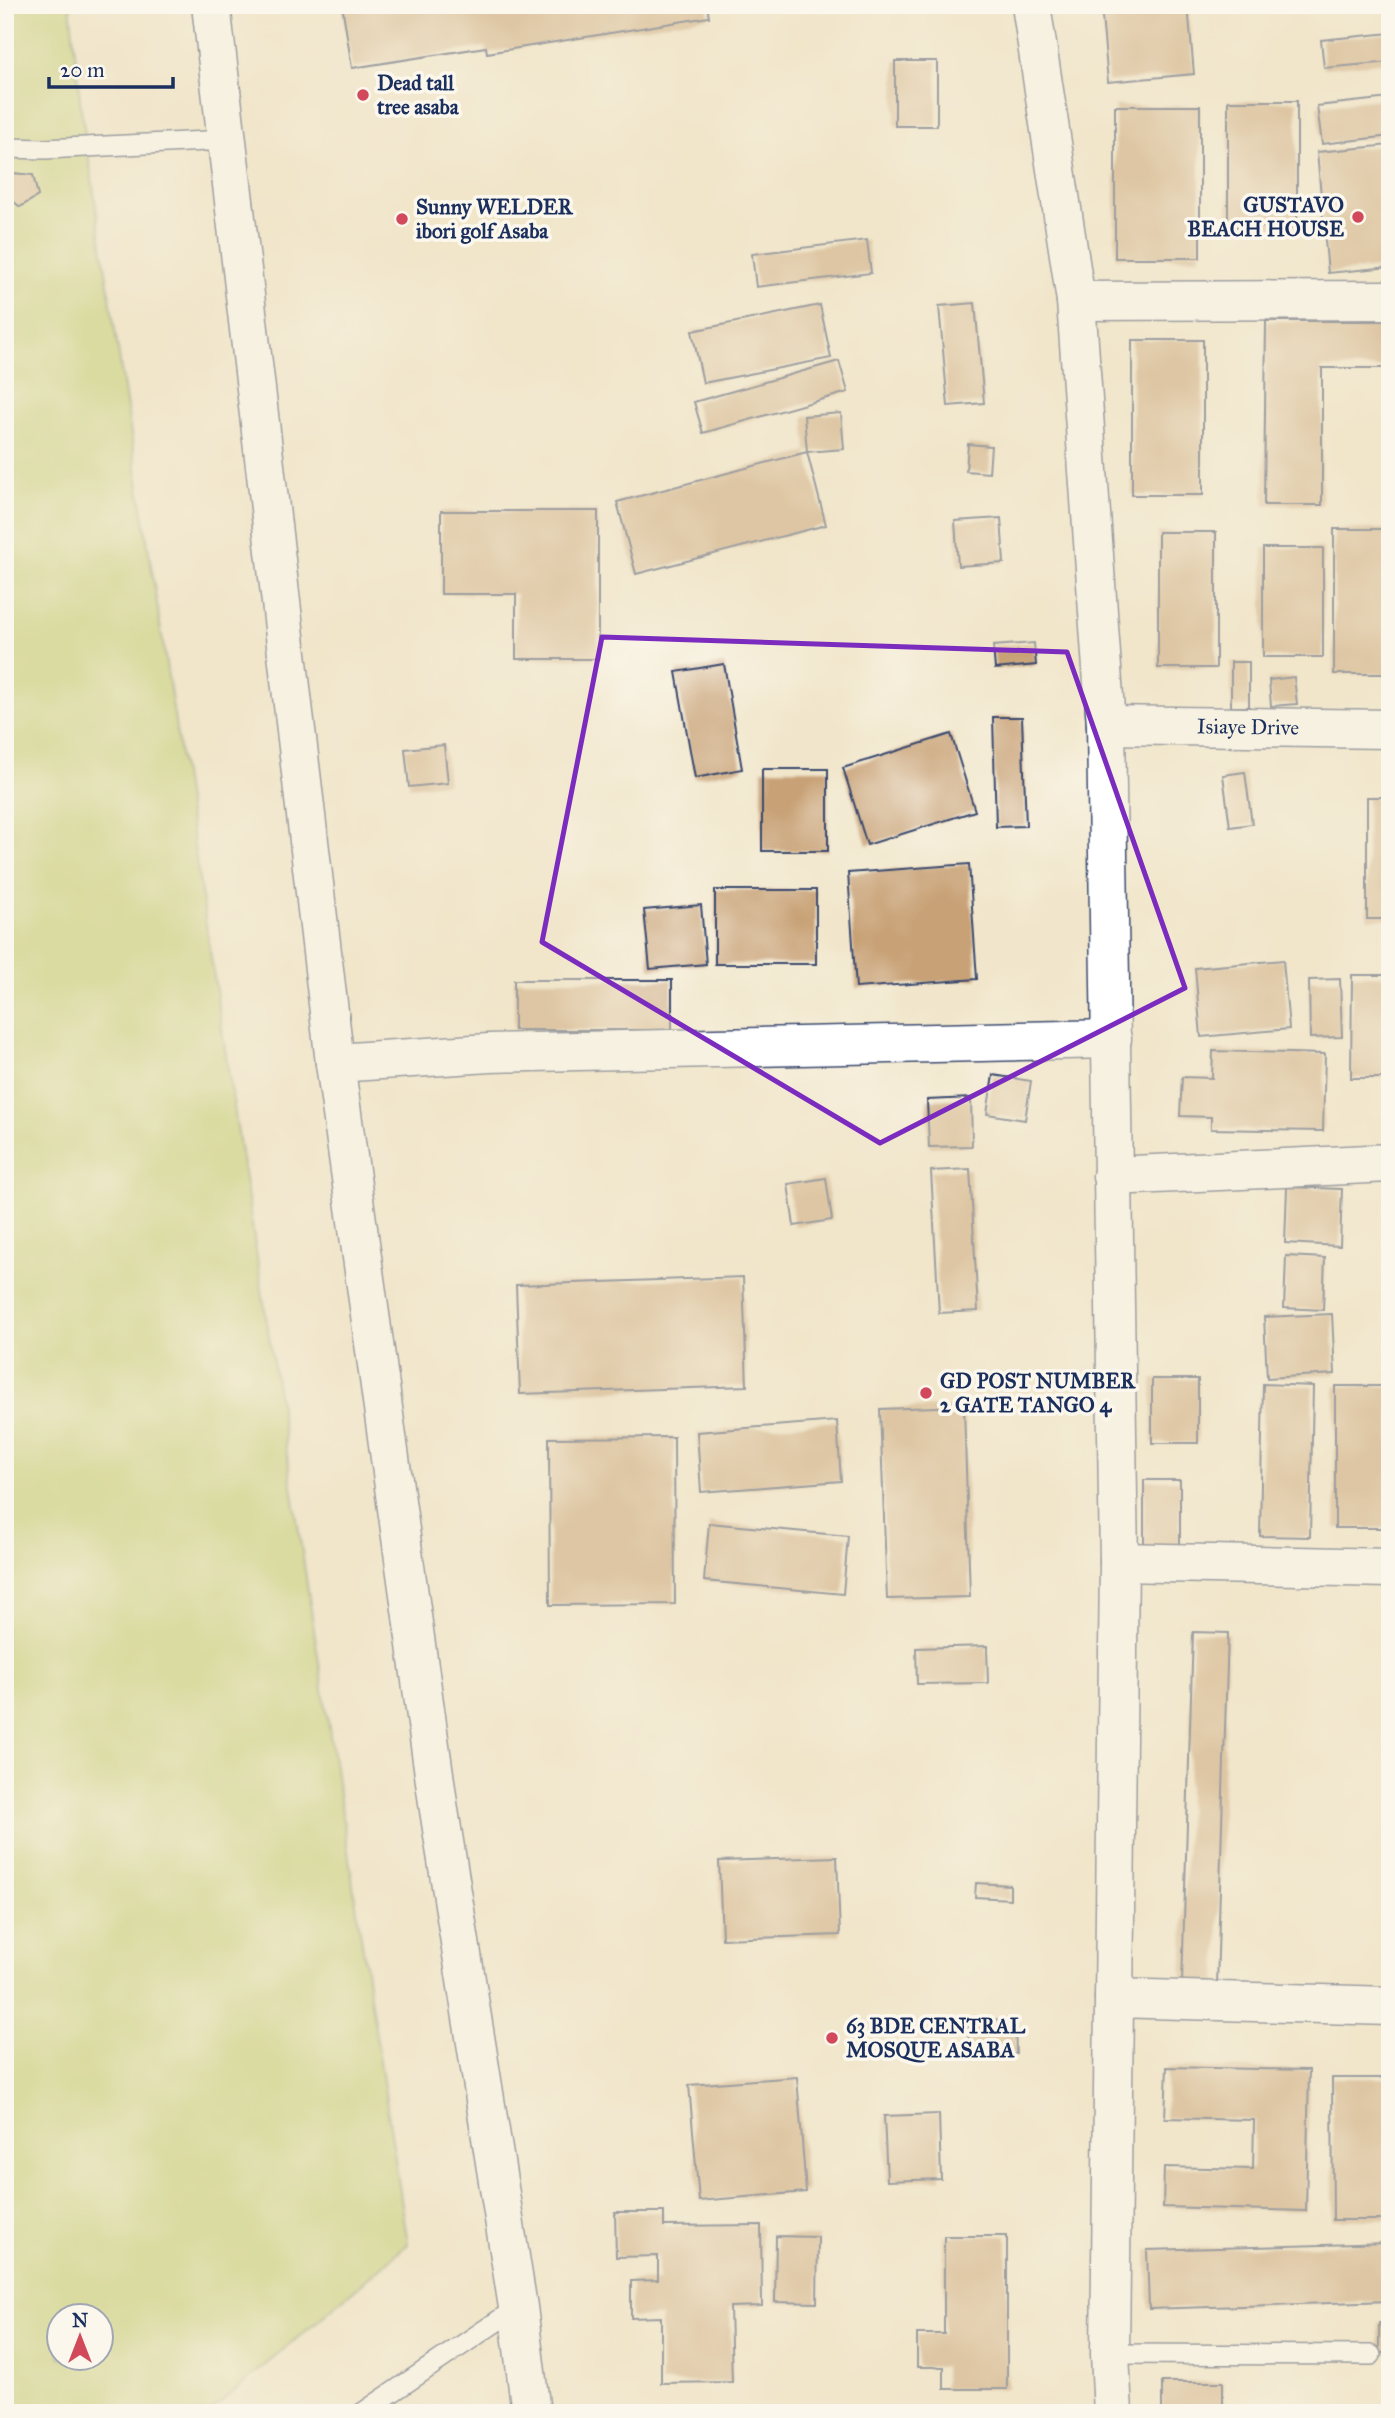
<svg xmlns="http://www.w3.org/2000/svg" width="1395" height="2418" font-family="'IM FELL Great Primer',serif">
<rect width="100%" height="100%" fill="#fbf7ec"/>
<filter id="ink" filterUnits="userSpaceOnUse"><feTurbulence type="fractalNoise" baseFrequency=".0143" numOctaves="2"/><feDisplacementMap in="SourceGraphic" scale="14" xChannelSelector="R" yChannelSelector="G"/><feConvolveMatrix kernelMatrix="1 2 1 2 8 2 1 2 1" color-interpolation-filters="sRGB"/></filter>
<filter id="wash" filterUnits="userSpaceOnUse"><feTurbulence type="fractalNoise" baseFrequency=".00686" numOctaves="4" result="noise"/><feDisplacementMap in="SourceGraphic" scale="28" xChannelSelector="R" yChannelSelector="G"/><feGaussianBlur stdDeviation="1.57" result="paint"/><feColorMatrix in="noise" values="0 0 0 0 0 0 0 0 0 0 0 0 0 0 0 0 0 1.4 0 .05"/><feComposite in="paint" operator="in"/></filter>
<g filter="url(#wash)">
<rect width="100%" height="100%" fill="#f1e6cb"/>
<!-- green -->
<path fill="#bfce70" stroke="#6d7e67" stroke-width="2" fill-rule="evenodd" d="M5 5H70L81 108 408 2244 209 2413H5ZM60 2316H102V2358H60Z"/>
<g id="blocks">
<!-- building -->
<path fill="#c8a176" d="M342 5H707L709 17 487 53 486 47 352 68Z
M1101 5H1188L1194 74 1108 82Z
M1390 33V62L1324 68 1321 40Z
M895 61H937V126H895Z
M1389 98 1390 136 1322 144 1317 106Z
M1228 101H1297V227H1228Z
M1115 106H1200V258H1115Z
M1390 145V267L1328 273 1317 152Z
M12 173 33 175 38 196 20 207 5 194Z
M867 240 871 273 756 287 752 254Z
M975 303 984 403 948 406 939 306Z
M820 305 831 358 703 383 692 331Z
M1266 321H1389V368H1322V505H1264Z
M1132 340H1203V495H1132Z
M839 361 848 392 703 433 694 402Z
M841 413 844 449 807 452 804 416Z
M968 444 991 446 989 473 966 471Z
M807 452 826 525 636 574 617 502Z
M441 511H598V659H516V594H441Z
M1001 518 1004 563 958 566 955 521Z
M1334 529H1390V674H1334Z
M1158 532H1216V668H1158Z
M1263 548H1323V657H1263Z
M1034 643 1036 665 995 669 993 646Z
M1231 662H1249V707H1231Z
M724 664 742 769 695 778 676 672Z
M1294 677 1297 704 1271 706 1269 680Z
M993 717H1022L1026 826 996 827Z
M951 734 975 811 867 845 843 768Z
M444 745 448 783 409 787 405 749Z
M762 769H828V851H762Z
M1245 772 1252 824 1230 827 1223 775Z
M1367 797H1390V919H1367Z
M969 864 977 979 856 988 848 873Z
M715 890H816V964H715Z
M701 905 706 964 650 969 644 910Z
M1283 960 1289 1029 1201 1037 1195 968Z
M1352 975H1390V1078H1351Z
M1340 979 1342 1037 1310 1038 1309 980Z
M514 980H672V1030H514Z
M1213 1051 1325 1054 1323 1131 1211 1129V1117L1180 1116 1182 1077 1212 1078Z
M993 1075 1031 1081 1025 1120 987 1114Z
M971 1098 972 1146 929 1147 927 1100Z
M970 1169 978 1311 939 1313 931 1171Z
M826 1178 832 1220 794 1226 788 1184Z
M1287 1187 1342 1189 1340 1246 1285 1243Z
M1286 1256 1325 1258 1323 1310 1284 1308Z
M743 1277 747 1386 520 1394 516 1285Z
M1332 1314 1335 1374 1267 1378 1264 1317Z
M1152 1379H1198V1443H1152Z
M1263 1384 1313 1386 1310 1537 1260 1536Z
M1335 1386H1390V1528H1335Z
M964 1406 970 1597 887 1599 880 1409Z
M837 1421 841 1481 701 1492 697 1432Z
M674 1437 675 1604 550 1605 549 1438Z
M1144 1480H1180V1549H1144Z
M709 1523 848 1536 843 1594 704 1581Z
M1193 1632 1228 1633 1217 1985 1182 1984Z
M987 1646 988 1683 917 1684 916 1648Z
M837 1857 840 1935 722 1939 719 1861Z
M976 1883 1010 1885V1899L975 1897Z
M1015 2019 1016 2054 969 2056 968 2020Z
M1167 2067 1309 2070 1306 2211 1163 2207 1164 2167 1253 2169 1254 2120 1165 2118Z
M797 2077 806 2192 699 2201 689 2085Z
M1332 2078H1390V2220H1333Z
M939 2114 941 2179 887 2181 884 2116Z
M615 2212H664V2226L761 2225 762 2306 730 2307 732 2382 661 2383V2317L631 2318V2281L658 2280V2256L616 2257Z
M776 2236 818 2237 817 2303 775 2302Z
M944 2236H1007V2389H944V2367H917V2334H944Z
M1390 2243V2301L1149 2309 1147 2250Z
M1379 2323H1390V2353H1379Z
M1162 2382H1223V2413H1162Z"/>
</g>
</g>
<g filter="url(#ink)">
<use href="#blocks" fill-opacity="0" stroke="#3b4a6e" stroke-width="2"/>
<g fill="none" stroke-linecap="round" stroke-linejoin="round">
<defs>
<path id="lane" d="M5 148 45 149 227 140
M1110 2354 1371 2355
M362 2413 518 2307"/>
<g id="street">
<path d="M1031 5 1076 301 1106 725 1119 1562 1110 2354 1113 2413"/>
<path d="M1076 301 1390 300"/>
<path id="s1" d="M1106 725 1390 729"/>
<path d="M335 1063 489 1053 1112 1039"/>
<path d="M1112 1176 1390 1163"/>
<path d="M1119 1562 1390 1568"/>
<path d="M1114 1998 1390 2006"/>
</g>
<path id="secondary" d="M211 5 335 1063 439 1810 518 2307 531 2413"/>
</defs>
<!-- lane casing -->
<use href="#lane" stroke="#3b4a6e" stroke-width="22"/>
<!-- street casing -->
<use href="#street" stroke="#3b4a6e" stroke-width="41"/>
<!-- secondary casing -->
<use href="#secondary" stroke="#3b4a6e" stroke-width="41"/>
<!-- lane -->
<use href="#lane" stroke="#fff" stroke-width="19"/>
<!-- street -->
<use href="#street" stroke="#fff" stroke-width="38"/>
<!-- secondary -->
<use href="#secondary" stroke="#fff" stroke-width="38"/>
</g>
</g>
<!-- marked area -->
<path d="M0 0H1395V2418H0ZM602 637 1067 652 1185 988 880 1143 542 942Z" fill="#f1e6cb" fill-opacity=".55" fill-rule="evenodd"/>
<path fill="none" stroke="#7b2cbf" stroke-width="5" stroke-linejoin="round" d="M602 637 1067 652 1185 988 880 1143 542 942Z"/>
<!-- markers -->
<g fill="#d1495b" stroke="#fbf7ec" stroke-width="2.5">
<circle cx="363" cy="95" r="7"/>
<circle cx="1358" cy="217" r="7"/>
<circle cx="402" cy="219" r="7"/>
<circle cx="926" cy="1393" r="7"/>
<circle cx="832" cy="2038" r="7"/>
</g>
<g text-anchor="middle" stroke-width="7" stroke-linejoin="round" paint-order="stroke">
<!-- poi labels -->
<g font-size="21" font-weight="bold" fill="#1b2f5e" stroke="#fbf7ec" text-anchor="start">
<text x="377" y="90">Dead tall<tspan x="377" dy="24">tree asaba</tspan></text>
<text x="1344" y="212" text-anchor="end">GUSTAVO<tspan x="1344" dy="24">BEACH HOUSE</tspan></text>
<text x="416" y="214">Sunny WELDER<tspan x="416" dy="24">ibori golf Asaba</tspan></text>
<text x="940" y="1388">GD POST NUMBER<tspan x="940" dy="24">2 GATE TANGO 4</tspan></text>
<text x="846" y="2033">63 BDE CENTRAL<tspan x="846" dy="24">MOSQUE ASABA</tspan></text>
</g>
<!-- street labels -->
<g font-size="21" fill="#1b2f5e" stroke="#fbf7ec">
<text dy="7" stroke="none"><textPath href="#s1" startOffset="142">Isiaye Drive</textPath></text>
</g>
</g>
<!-- margin -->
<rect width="1395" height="2418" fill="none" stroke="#fbf7ec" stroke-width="28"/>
<!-- north arrow -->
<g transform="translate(80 2337)"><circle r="33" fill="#fbf7ec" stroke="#a1a7b3" stroke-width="2"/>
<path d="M0-5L12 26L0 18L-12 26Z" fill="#d1495b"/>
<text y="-10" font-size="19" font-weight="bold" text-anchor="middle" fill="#1b2f5e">N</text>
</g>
<!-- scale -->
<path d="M49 77v10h124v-10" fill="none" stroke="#1b2f5e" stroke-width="3.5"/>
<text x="60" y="77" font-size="21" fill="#1b2f5e" stroke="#fbf7ec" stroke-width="5" paint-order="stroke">20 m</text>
</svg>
